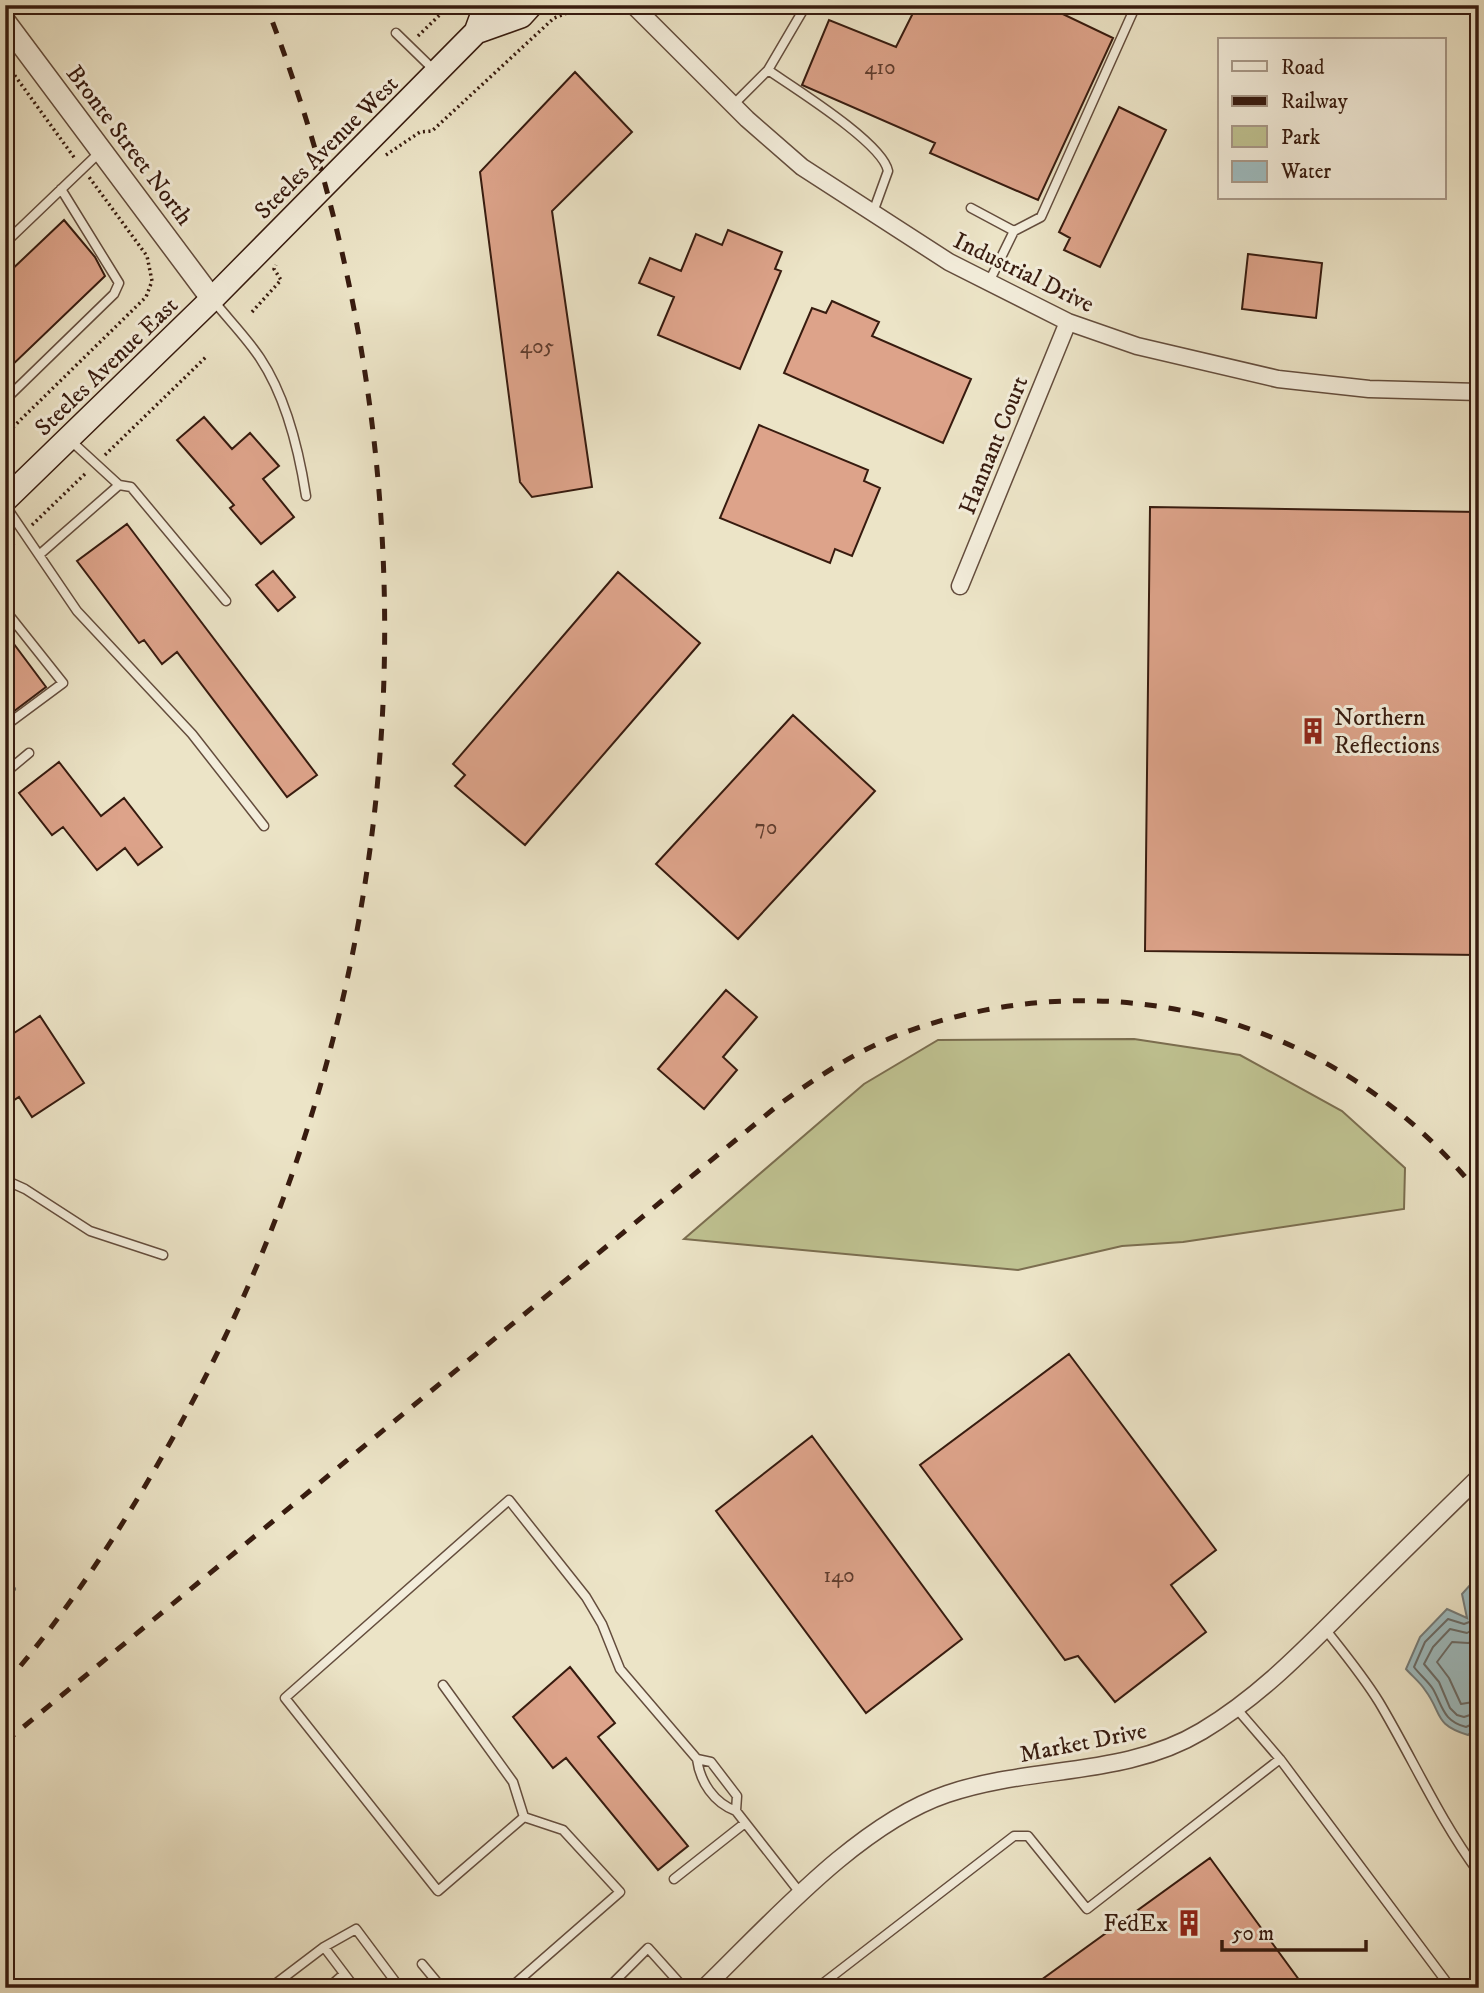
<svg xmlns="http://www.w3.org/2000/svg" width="1484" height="1993" font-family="'IM FELL DW Pica',serif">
<rect width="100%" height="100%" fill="#ece4c7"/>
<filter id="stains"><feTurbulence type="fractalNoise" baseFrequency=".00286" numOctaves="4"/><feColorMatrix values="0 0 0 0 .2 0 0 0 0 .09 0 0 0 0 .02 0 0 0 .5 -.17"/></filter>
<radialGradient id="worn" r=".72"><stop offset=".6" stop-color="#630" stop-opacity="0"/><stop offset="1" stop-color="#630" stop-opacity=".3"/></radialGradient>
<!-- green -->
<path fill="#bfc291" stroke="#7b6e50" stroke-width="2" d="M1134 1039 1240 1055 1342 1111 1405 1168 1404 1209 1183 1242 1122 1246 1018 1270 684 1239 864 1084 938 1040Z"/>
<!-- water -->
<path fill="#9ebcc0" stroke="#757c79" stroke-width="2" d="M1479 1575V1725L1468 1735C1433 1724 1443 1714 1425 1690 1420 1682 1412 1676 1406 1669L1420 1637 1447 1609 1467 1618 1462 1594Z"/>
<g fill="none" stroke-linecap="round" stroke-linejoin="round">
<!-- shore -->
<path stroke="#6a6c68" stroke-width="2" d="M1479 1586 1470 1596 1474 1615 1472 1621 1464 1624 1448 1619 1425 1642 1414 1667C1419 1674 1428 1681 1433 1689 1443 1707 1443 1721 1466 1727L1479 1721
M1479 1626 1467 1633 1450 1629 1433 1647 1424 1664 1439 1682 1450 1708 1457 1715 1464 1717 1479 1712
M1479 1640 1468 1643 1452 1642 1437 1662 1449 1678 1461 1704 1479 1701"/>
<!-- stream -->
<path stroke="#757c79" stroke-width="6" d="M5 1596 13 1589"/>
</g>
<!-- building -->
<path fill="#dda38a" stroke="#371b0f" stroke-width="2" d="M917 5H1044L1113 38 1038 200 930 153 935 143 802 85 829 20 896 47Z
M575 72 632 132 552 211 592 487 532 497 520 482 480 172Z
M1119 107 1166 130 1100 267 1064 250 1070 238 1059 232Z
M64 220 95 257 105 276 5 372V276Z
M728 230 782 252 775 269 781 271 740 369 658 335 674 297 639 283 650 258 681 271 696 234 722 245Z
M1248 254 1322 263 1316 318 1242 309Z
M832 301 879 322 872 336 971 379 943 443 784 373 812 308 826 313Z
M204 417 232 449 250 433 279 466 263 479 294 517 261 544 230 508 234 505 177 440Z
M759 425 868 470 864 481 880 488 852 556 835 549 830 563 720 518Z
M1150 507 1479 512V955L1145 951Z
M127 524 317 775 287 797 177 652 162 664 144 640 139 643 77 561Z
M273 571 295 597 278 611 256 585Z
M618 572 700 643 525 845 455 786 465 775 453 764Z
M5 632 46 687 5 718Z
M793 715 875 791 738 939 656 864Z
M59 762 101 816 124 798 162 847 138 865 125 848 97 870 63 827 52 835 19 793Z
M726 990 757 1017 723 1057 737 1070 704 1109 658 1069Z
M40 1016 84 1083 32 1117 19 1097 5 1106V1039Z
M1069 1354 1216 1550 1171 1585 1206 1632 1115 1702 1078 1656 1065 1660 920 1465Z
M812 1436 962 1639 866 1713 716 1511Z
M570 1667 615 1723 598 1737 688 1846 658 1870 566 1758 553 1768 513 1717Z
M1210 1858 1305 1988H1030Z"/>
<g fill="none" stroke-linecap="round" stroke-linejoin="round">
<defs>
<path id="service" d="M396 33 434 70
M768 70 802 12
M733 105 768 70C794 88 883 143 888 171L872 215
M971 208 1014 231
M5 243 99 153
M989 282 1014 231 1041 217 1136 5
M213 300C228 319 247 338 260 358 286 397 299 451 306 496
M5 400 114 294 119 283 61 189
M70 440 119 485
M5 505 77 611 192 734 264 826
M39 555 119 485 131 487 226 601
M5 610 63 683 5 726
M5 773 29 753
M5 941V944
M5 1180 25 1189 90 1231 163 1255
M1325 1629C1344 1653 1363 1676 1379 1702 1413 1759 1439 1819 1479 1873
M443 1685 513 1782 524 1817
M1236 1708 1280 1759 1451 1988
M697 1759 711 1762 737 1796 736 1811
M524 1817 438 1891 285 1698 509 1500 586 1597 602 1624 620 1669 697 1759C700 1782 714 1803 736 1811L801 1894
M674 1879 745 1823
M324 1947 356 1929 400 1988
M422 1964 442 1988
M270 1988 324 1947 355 1988
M328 1988 344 1974
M510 1988 620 1892 563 1830 524 1817
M608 1988 648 1948 684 1988
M817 1988 1014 1836H1028L1087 1909 1280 1759"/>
<path id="minor" d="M633 5 747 119 802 167 949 262 1068 322 1137 346 1278 379 1369 389 1479 392
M960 586 1068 322
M704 1988C771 1923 858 1824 947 1794 1031 1765 1124 1778 1202 1731 1257 1698 1299 1655 1343 1611 1388 1566 1434 1521 1479 1477"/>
<path id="tertiary" d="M5 22 212 299"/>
<path id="secondary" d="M476 32 521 16 531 5
M5 500 212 299 476 32 486 5"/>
</defs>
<!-- service casing -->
<use href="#service" stroke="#644d3d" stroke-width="11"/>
<!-- minor casing -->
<use href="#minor" stroke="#644d3d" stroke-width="19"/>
<!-- tertiary casing -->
<use href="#tertiary" stroke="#644d3d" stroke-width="24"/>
<!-- secondary casing -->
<use href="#secondary" stroke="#371b0f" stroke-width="26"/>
<!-- path -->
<path stroke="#371b0f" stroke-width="3.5" stroke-dasharray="2 3.5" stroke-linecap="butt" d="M418 36 450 5
M5 62 76 160
M386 155 420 132 432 131 554 18 575 10
M252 312 281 280 274 269 276 265
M5 435 146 297 152 281 147 256 89 177
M105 455 207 356
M32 525 87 472
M5 552 14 543"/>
<!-- service -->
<use href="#service" stroke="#f3eddb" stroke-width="8"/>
<!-- minor -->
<use href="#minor" stroke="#f3eddb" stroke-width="16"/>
<!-- tertiary -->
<use href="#tertiary" stroke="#f3eddb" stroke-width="21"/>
<!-- secondary -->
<use href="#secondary" stroke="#f3eddb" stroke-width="23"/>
<!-- rail -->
<path stroke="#371b0f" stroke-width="5" stroke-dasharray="12 12" stroke-linecap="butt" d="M5 1684C68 1612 120 1531 167 1448 421 1003 451 480 266 5
M5 1742 777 1106C817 1077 859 1049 906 1032 1113 957 1342 1019 1479 1194"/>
</g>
<!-- icons -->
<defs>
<symbol id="building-bare" viewBox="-9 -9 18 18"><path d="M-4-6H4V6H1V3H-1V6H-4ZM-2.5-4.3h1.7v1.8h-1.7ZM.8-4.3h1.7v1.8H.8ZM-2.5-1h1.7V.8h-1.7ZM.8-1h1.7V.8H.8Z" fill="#8f2418" stroke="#f3eddb" stroke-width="2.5" paint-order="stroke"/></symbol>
</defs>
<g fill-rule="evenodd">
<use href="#building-bare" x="1294" y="712" width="38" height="38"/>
<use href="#building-bare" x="1170" y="1904" width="38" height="38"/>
</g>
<g text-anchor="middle" stroke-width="6" stroke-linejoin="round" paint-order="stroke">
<!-- number labels -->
<g font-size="21" fill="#603d2e">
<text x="880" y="74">410</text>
<text x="537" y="353">405</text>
<text x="766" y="834">70</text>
<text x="839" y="1582">140</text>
</g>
<!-- street labels -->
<g font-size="24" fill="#371b0f" stroke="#f3eddb">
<text transform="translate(130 145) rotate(53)" y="8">Bronte Street North</text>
<text transform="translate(326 147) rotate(-45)" y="8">Steeles Avenue West</text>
<text transform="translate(1024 272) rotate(26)" y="8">Industrial Drive</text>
<text transform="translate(106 366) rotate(-44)" y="8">Steeles Avenue East</text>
<text transform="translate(993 445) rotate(-68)" y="8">Hannant Court</text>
<text transform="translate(1083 1742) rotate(-11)" y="8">Market Drive</text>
</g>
<!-- poi labels -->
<g font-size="24" fill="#371b0f" stroke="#f3eddb" text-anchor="start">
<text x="1334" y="725">Northern<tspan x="1334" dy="28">Reflections</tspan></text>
<text x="1168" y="1931" text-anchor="end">FedEx</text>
</g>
</g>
<!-- margin -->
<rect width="1484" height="1993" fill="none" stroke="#ece4c7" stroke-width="28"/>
<rect x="7" y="7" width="1470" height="1979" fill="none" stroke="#371b0f" stroke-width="3.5"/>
<rect x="14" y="14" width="1456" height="1965" fill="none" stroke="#371b0f" stroke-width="2"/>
<!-- legend -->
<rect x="1218" y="38" width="228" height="161" fill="#f3eddb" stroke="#a89989" stroke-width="2"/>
<rect x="1232" y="61" width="35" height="10" fill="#f3eddb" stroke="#a89989" stroke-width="2"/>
<text x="1281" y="74" font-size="21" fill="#371b0f">Road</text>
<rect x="1232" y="96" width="35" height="10" fill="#371b0f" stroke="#a89989" stroke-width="2"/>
<text x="1281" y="108" font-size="21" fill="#371b0f">Railway</text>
<rect x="1232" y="126" width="35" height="21" fill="#bfc291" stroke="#a89989" stroke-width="2"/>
<text x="1281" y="144" font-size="21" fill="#371b0f">Park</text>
<rect x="1232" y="161" width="35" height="21" fill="#9ebcc0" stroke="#a89989" stroke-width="2"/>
<text x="1281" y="178" font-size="21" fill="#371b0f">Water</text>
<!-- scale -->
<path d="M1222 1940v10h144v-10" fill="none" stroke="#371b0f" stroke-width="3.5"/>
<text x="1232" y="1940" font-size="21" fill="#371b0f" stroke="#f3eddb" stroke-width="5" paint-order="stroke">50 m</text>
<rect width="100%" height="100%" filter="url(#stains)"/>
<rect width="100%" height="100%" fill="url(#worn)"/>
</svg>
